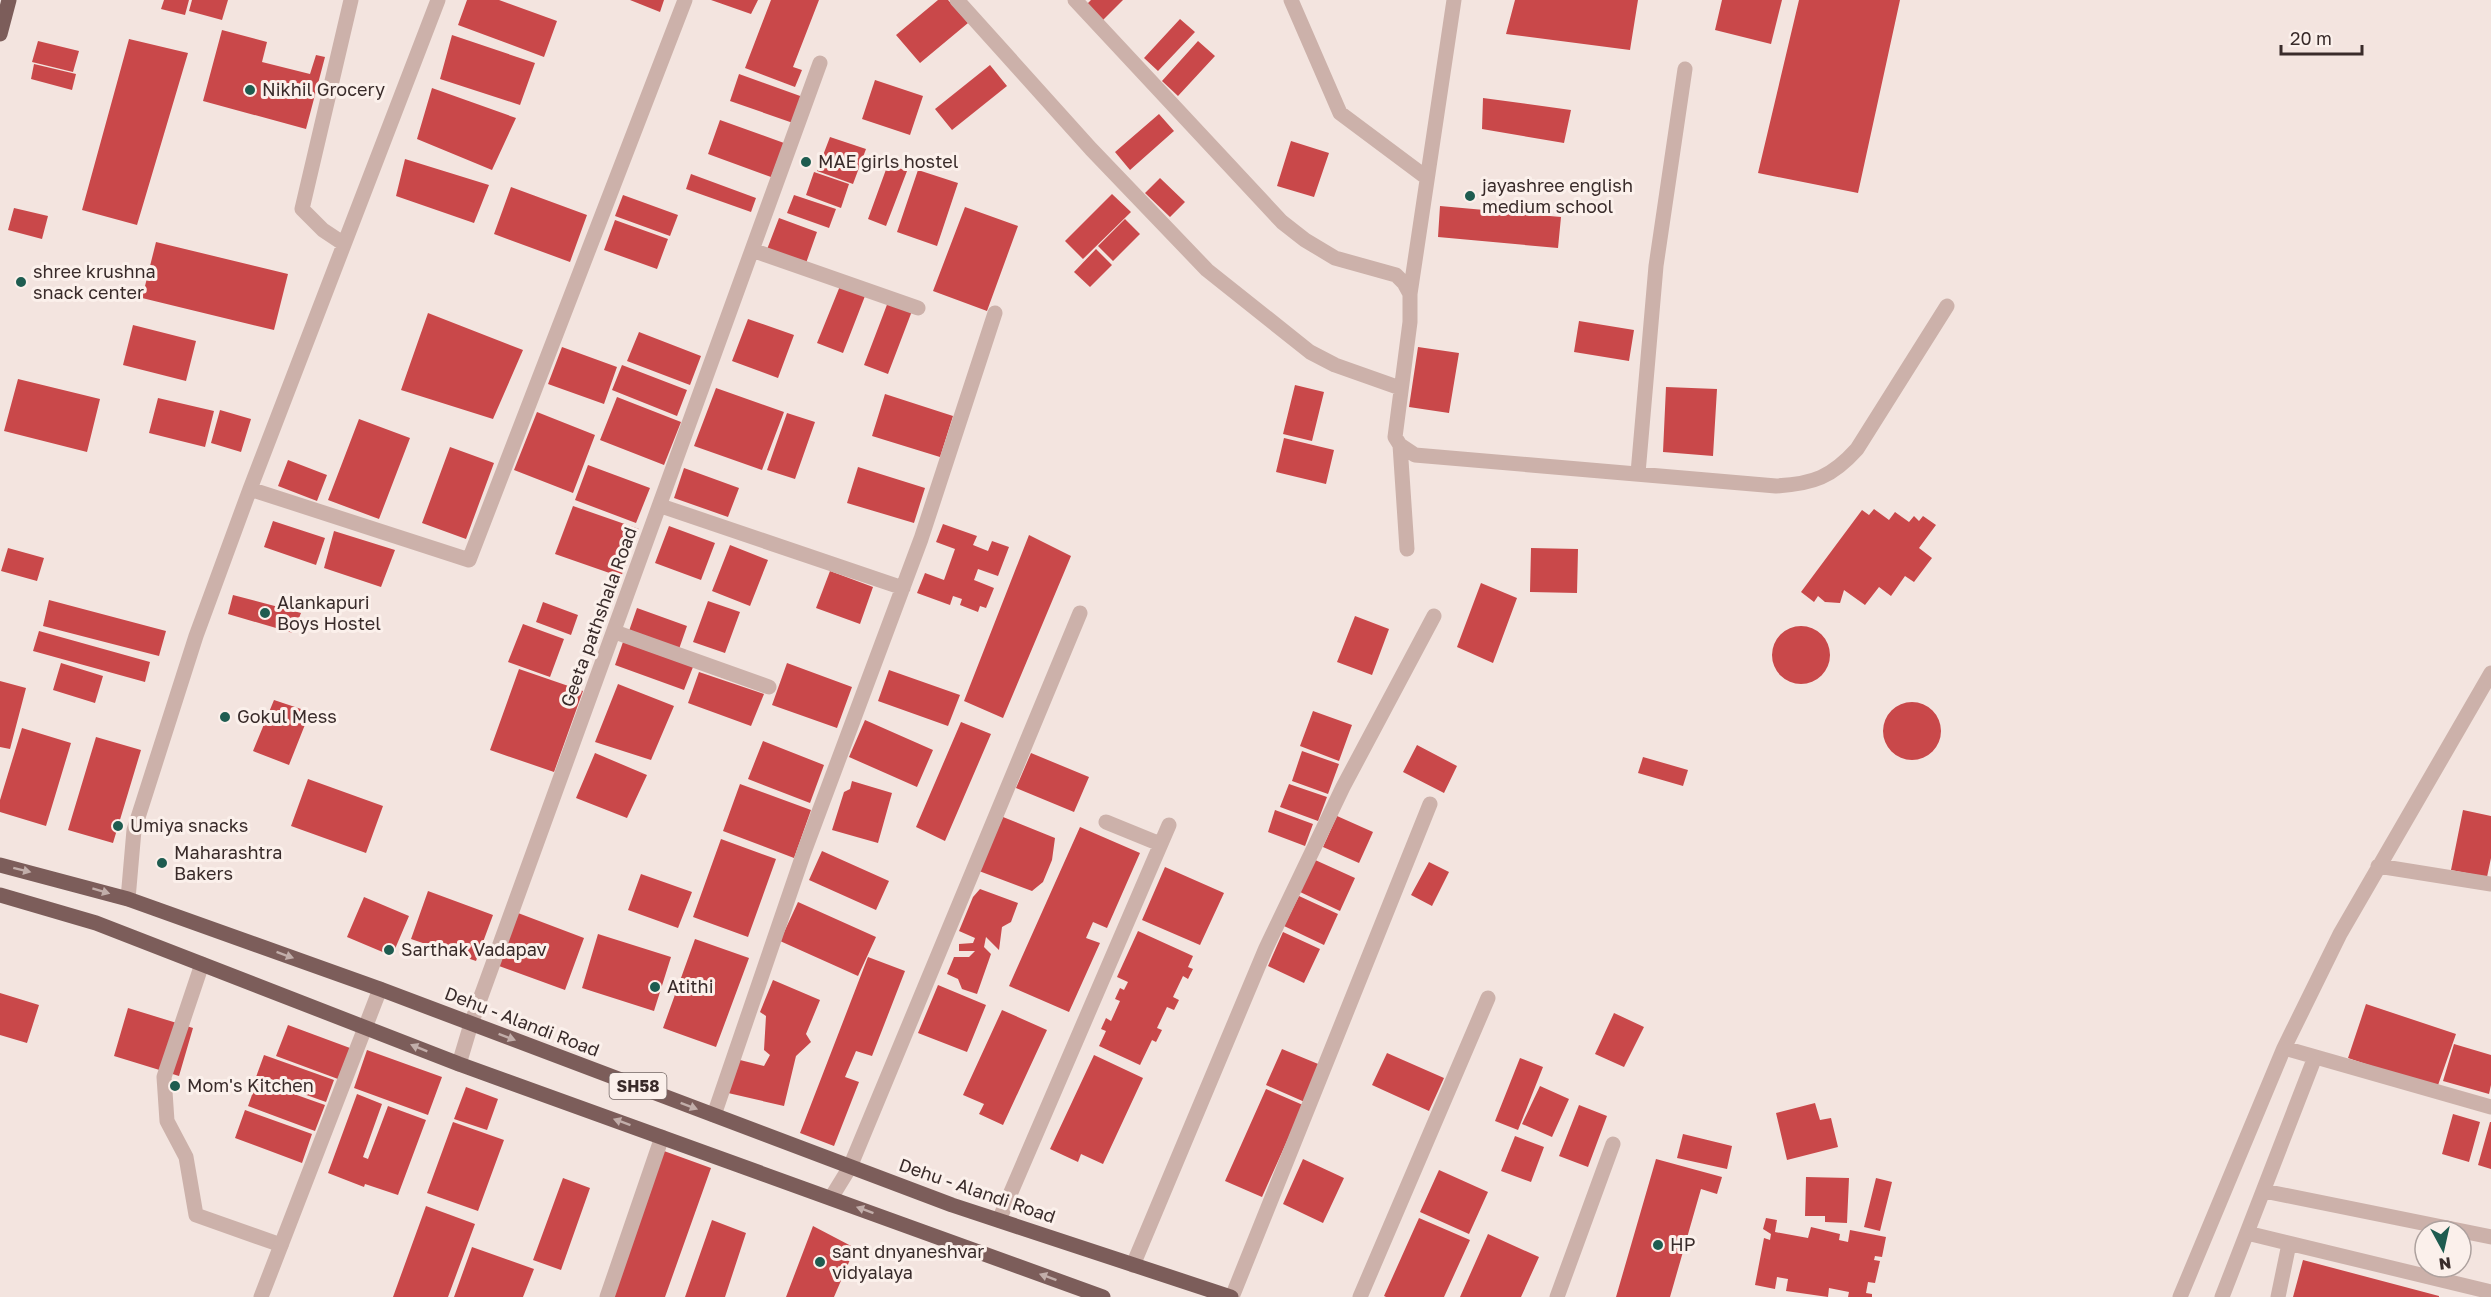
<svg xmlns="http://www.w3.org/2000/svg" width="2491" height="1297" font-family="'Golos Text',sans-serif">
<rect width="100%" height="100%" fill="#f3e4df"/>
<!-- building -->
<path fill="#c9484a" d="M164 0H189L185 15 161 9Z
M192 0H228L222 20 189 11Z
M467 0H499L557 21 544 57 458 25Z
M630 0H664L660 12Z
M711 0H758L751 14Z
M771 0H819L793 67 802 70 795 87 745 68Z
M938 0H948L968 23 920 63 896 35Z
M1091 0H1123L1101 22 1085 6Z
M1515 0H1638L1630 50 1506 34Z
M1722 0H1782L1771 44 1715 30Z
M1799 0H1900L1858 193 1758 173Z
M1180 19 1195 32 1158 71 1144 58Z
M222 30 267 42 262 62 310 74 316 55 325 57 306 129 203 101Z
M452 35 535 63 520 105 440 79Z
M129 39 188 53 137 225 82 210Z
M38 41 79 51 73 72 32 62Z
M1198 41 1215 56 1178 96 1162 81Z
M34 64 76 74 72 90 31 79Z
M990 65 1007 86 952 130 935 109Z
M739 74 803 97 793 123 730 101Z
M875 80 923 96 910 135 862 119Z
M432 88 516 118 492 170 417 139Z
M1483 98 1571 110 1564 143 1482 129Z
M1159 114 1174 131 1130 170 1115 152Z
M720 120 784 143 771 177 708 154Z
M830 137 866 149 853 184 817 171Z
M1291 141 1329 153 1314 197 1277 186Z
M405 159 489 185 474 223 396 196Z
M888 164 907 171 886 226 868 219Z
M918 170 958 183 937 246 897 232Z
M814 172 849 184 841 208 806 195Z
M691 174 756 198 751 212 686 189Z
M1160 178 1185 202 1170 217 1145 193Z
M511 187 587 215 570 262 494 234Z
M1112 194 1131 212 1083 259 1065 241Z
M623 195 678 215 670 236 615 216Z
M794 195 836 209 829 228 787 213Z
M1440 206 1561 217 1558 248 1438 237Z
M965 207 1018 226 987 311 933 291Z
M14 208 48 216 42 239 8 230Z
M779 218 817 232 805 266 766 252Z
M1125 219 1140 234 1113 261 1098 246Z
M615 220 668 239 657 269 604 250Z
M156 242 288 274 274 330 142 298Z
M1096 249 1112 265 1090 287 1074 272Z
M840 286 865 296 843 353 817 343Z
M888 302 912 311 888 374 864 365Z
M428 313 523 350 493 419 401 390Z
M748 319 794 335 778 378 732 361Z
M1579 321 1634 330 1629 361 1574 352Z
M133 325 196 341 186 381 123 365Z
M639 332 701 356 690 385 627 361Z
M562 347 617 367 604 404 548 384Z
M1418 347 1459 353 1449 413 1409 407Z
M622 365 687 390 677 416 612 390Z
M18 379 100 399 87 452 4 431Z
M1295 385 1324 392 1312 441 1283 434Z
M1666 387 1717 389 1713 456 1663 452Z
M716 388 784 412 762 470 694 446Z
M885 394 953 416 940 457 872 436Z
M617 397 681 422 664 465 600 440Z
M158 398 214 411 205 447 149 433Z
M220 410 251 419 241 452 211 443Z
M537 412 595 435 573 493 514 470Z
M787 413 815 422 795 479 767 470Z
M359 419 410 438 379 519 328 500Z
M1284 438 1334 450 1326 484 1276 472Z
M450 447 494 463 466 539 422 523Z
M288 460 327 475 317 501 278 486Z
M588 465 650 488 636 523 575 500Z
M858 467 925 488 914 523 847 503Z
M684 468 739 488 728 517 674 498Z
M573 506 639 529 621 577 555 554Z
M1874 509 1889 520 1895 512 1909 522 1914 516 1919 521 1923 516 1936 525 1919 548 1932 558 1914 582 1905 576 1891 596 1879 587 1865 605 1844 590 1840 603 1825 602 1818 596 1814 602 1801 592 1862 510 1869 515Z
M273 521 325 538 316 565 264 547Z
M943 524 977 536 973 545 988 551 992 541 1009 547 998 576 978 569 974 580 994 588 986 608 980 606 978 612 960 605 962 599 953 596 950 605 917 593 925 573 944 580 955 549 936 542Z
M669 526 715 543 701 580 655 563Z
M334 531 395 550 381 587 324 568Z
M1029 535 1071 556 1003 718 964 701Z
M730 545 768 560 750 606 712 591Z
M8 548 44 558 37 581 1 571Z
M1531 548 1578 549 1577 593 1530 592Z
M830 571 873 587 860 624 816 608Z
M1481 583 1517 598 1493 663 1457 647Z
M233 595 301 613 293 633 228 614Z
M49 600 166 631 159 656 43 626Z
M708 601 740 612 725 653 693 642Z
M543 602 578 615 571 635 536 622Z
M637 608 687 626 679 649 629 631Z
M1355 616 1389 629 1372 675 1337 662Z
M523 624 564 639 550 677 508 662Z
M1772 655a29 29 0 1 1 58 0a29 29 0 1 1-58 0Z
M39 631 150 662 145 682 33 651Z
M623 642 693 667 684 690 615 665Z
M61 663 103 676 95 703 53 690Z
M787 663 852 687 837 728 772 705Z
M519 669 583 691 554 772 490 750Z
M889 670 960 695 948 726 878 701Z
M699 672 764 694 751 726 688 703Z
M0 681 26 688 10 749 0 747Z
M618 684 674 706 651 760 595 742Z
M274 700 310 712 289 765 253 751Z
M1883 731a29 29 0 1 1 58 0a29 29 0 1 1-58 0Z
M1313 711 1352 725 1339 761 1300 746Z
M865 720 933 750 917 787 849 757Z
M961 722 991 734 945 841 916 827Z
M22 728 71 743 46 826 0 812V800Z
M96 737 141 750 113 843 68 830Z
M763 741 824 765 810 803 748 779Z
M1417 745 1457 766 1444 793 1403 772Z
M1302 751 1339 764 1328 794 1292 781Z
M595 753 647 775 627 818 576 798Z
M1031 753 1089 777 1074 812 1016 788Z
M1643 757 1688 770 1683 786 1638 773Z
M308 779 383 806 366 853 291 826Z
M852 781 892 793 878 843 832 830 844 792 850 789Z
M740 784 811 810 794 858 723 831Z
M1289 784 1327 797 1318 821 1280 807Z
M1275 810 1313 824 1305 846 1268 832Z
M2463 810 2491 816V858L2487 877 2451 870Z
M1337 816 1373 832 1359 863 1323 847Z
M1003 817 1055 838 1052 860 1043 882 1032 891 979 871Z
M1080 827 1140 853 1107 928 1093 922 1086 938 1100 943 1069 1012 1009 986Z
M721 839 776 859 748 937 693 917Z
M822 851 889 881 876 910 809 880Z
M1313 859 1355 878 1340 911 1298 891Z
M1429 862 1449 872 1432 906 1411 895Z
M1165 867 1224 893 1200 945 1142 920Z
M641 874 692 892 678 928 628 910Z
M980 889 1018 903 1011 922 1002 927 999 950 986 937 984 947 991 954 977 994 962 989 958 979 947 974 954 957H969L975 951H959V944L973 943 975 938 959 931 973 897Z
M428 891 493 915 476 961 411 939Z
M1299 896 1338 914 1324 945 1284 926Z
M364 897 409 916 392 956 347 937Z
M798 902 876 937 858 976 780 941Z
M518 913 584 938 565 990 499 966Z
M1138 931 1193 956 1188 967 1193 969 1188 979 1183 976 1173 997 1179 1000 1174 1010 1167 1007 1157 1028 1162 1030 1156 1042 1152 1040 1140 1065 1099 1046 1106 1031 1101 1029 1106 1018 1111 1021 1120 1001 1115 999 1120 988 1124 990 1128 982 1117 977Z
M1283 932 1320 949 1304 983 1268 966Z
M598 934 671 957 654 1011 582 988Z
M695 939 749 958 716 1047 663 1028Z
M868 957 905 971 872 1056 856 1051 845 1077 859 1082 834 1146 800 1133Z
M773 980 820 1000 806 1034 811 1042 796 1056 784 1106 728 1093 736 1059 764 1066 770 1055 764 1050 766 1016 760 1012Z
M938 985 986 1005 967 1052 918 1033Z
M0 993 39 1005 27 1043 0 1035Z
M2366 1004 2456 1034 2437 1088 2348 1058Z
M128 1008 193 1028 179 1076 114 1056Z
M1002 1010 1047 1030 1003 1125 979 1114 984 1104 963 1095Z
M1614 1013 1644 1027 1624 1067 1595 1054Z
M288 1025 350 1048 338 1079 276 1056Z
M2454 1044 2491 1055V1085L2489 1094 2443 1081Z
M1282 1049 1323 1066 1307 1103 1266 1085Z
M367 1050 442 1077 428 1115 354 1088Z
M1387 1053 1444 1078 1429 1111 1372 1085Z
M264 1055 334 1080 326 1102 256 1077Z
M1094 1055 1143 1078 1103 1164 1081 1154 1078 1162 1050 1149Z
M1520 1058 1543 1067 1518 1130 1495 1121Z
M257 1081 325 1105 315 1131 248 1106Z
M1540 1086 1569 1099 1552 1137 1522 1124Z
M466 1087 498 1099 487 1130 454 1119Z
M1266 1089 1303 1105 1262 1197 1225 1181Z
M357 1094 382 1104 363 1157 368 1159 388 1106 426 1120 398 1195 365 1184 364 1187 328 1173Z
M1815 1103 1820 1120 1831 1118 1838 1147 1787 1160 1776 1113Z
M1579 1105 1607 1116 1588 1167 1559 1156Z
M245 1110 312 1134 302 1163 235 1138Z
M2453 1114 2480 1122 2469 1162 2442 1154Z
M453 1122 504 1140 478 1211 427 1193Z
M2490 1122H2491V1169L2478 1165Z
M1683 1134 1732 1146 1727 1169 1677 1158Z
M1515 1136 1544 1147 1531 1182 1501 1171Z
M664 1151 711 1168 665 1297H611Z
M1303 1159 1344 1178 1323 1223 1283 1204Z
M1656 1159 1722 1177 1717 1194 1701 1189 1670 1297H1616Z
M1439 1170 1488 1192 1469 1234 1420 1212Z
M1806 1177 1849 1178 1847 1223 1825 1222V1216H1805Z
M563 1178 590 1188 561 1270 533 1260Z
M1876 1178 1892 1182 1880 1231 1864 1227Z
M426 1206 475 1224 448 1297H393Z
M1419 1218 1470 1240 1444 1297H1386L1384 1296Z
M1766 1218 1777 1220 1775 1232 1808 1238 1811 1227 1840 1234 1839 1240 1848 1242 1850 1230 1886 1237 1882 1257 1875 1256 1874 1260 1880 1261 1875 1283 1868 1282 1866 1293 1872 1294V1297H1848L1849 1292 1829 1288 1828 1297 1786 1291 1788 1279 1777 1277 1775 1289 1755 1285 1764 1238 1770 1240 1771 1234 1763 1229Z
M712 1220 746 1233 725 1297H685Z
M813 1226 855 1248 834 1297H786Z
M1488 1234 1539 1257 1521 1297H1460Z
M472 1247 534 1269 523 1297H454Z
M2303 1260 2439 1296V1297H2293Z"/>
<g fill="none" stroke-linecap="round" stroke-linejoin="round">
<!-- pedestrian -->
<path stroke="#ccb1aa" stroke-width="15" d="M202 964 164 1077 167 1121 186 1157 196 1215 281 1245"/>
<!-- minor -->
<path stroke="#ccb1aa" stroke-width="15" d="M957 0 1091 149 1207 270 1310 352 1335 365 1400 388
M1075 0 1282 222 1305 240 1335 258 1396 275 1404 283 1410 294V322L1395 437 1400 445 1415 455 1776 486C1813 484 1832 477 1857 449L1947 306
M1291 0 1340 113 1427 178
M344 244 323 230 302 209 351 0
M752 250 820 63
M1410 294 1454 0
M1400 445 1407 549
M1638 473 1656 266 1685 69
M250 489 469 560 685 0
M661 506 903 588
M615 632 769 687
M1106 822 1160 844
M2378 866 2491 884
M128 899 134 830 196 636 250 489 438 0
M2284 1048 2491 1107
M459 1064 471 1024 752 250 918 308
M714 1115 804 852 921 539 995 313
M2264 1191 2491 1237
M831 1198 850 1167 1080 613
M999 1220 1169 825
M2247 1233 2491 1292
M1133 1265 1266 948 1343 787 1434 616
M261 1297 380 989
M607 1297 662 1137
M1232 1297 1430 804
M1360 1297 1488 998
M1557 1297 1613 1144
M2180 1297 2284 1048 2340 934 2491 673
M2222 1297 2315 1057
M2278 1297 2289 1244"/>
<!-- primary -->
<path stroke="#7c5d5a" stroke-width="15" d="M0 34 9 0
M0 865 128 899 380 989 952 1205 1231 1297
M0 895 96 923 459 1064 1103 1297"/>
</g>
<!-- one-way arrows -->
<defs><path id="oneway-solid" d="M-6-.8H1V-3.2L6.5 0L1 3.2V.8H-6Z" transform="scale(1.5)"/></defs>
<g fill="#c2aeaa">
<use href="#oneway-solid" transform="translate(22 870) rotate(14)"/>
<use href="#oneway-solid" transform="translate(101 891) rotate(17)"/>
<use href="#oneway-solid" transform="translate(285 955) rotate(20)"/>
<use href="#oneway-solid" transform="translate(507 1037) rotate(21)"/>
<use href="#oneway-solid" transform="translate(419 1048) rotate(-158)"/>
<use href="#oneway-solid" transform="translate(689 1106) rotate(21)"/>
<use href="#oneway-solid" transform="translate(622 1122) rotate(-160)"/>
<use href="#oneway-solid" transform="translate(865 1210) rotate(-160)"/>
<use href="#oneway-solid" transform="translate(1048 1277) rotate(-160)"/>
</g>
<!-- markers -->
<g fill="#1e5c50" stroke="#fbf0eb" stroke-width="2">
<circle cx="250" cy="90" r="6"/>
<circle cx="806" cy="162" r="6"/>
<circle cx="1470" cy="196" r="6"/>
<circle cx="21" cy="282" r="6"/>
<circle cx="265" cy="613" r="6"/>
<circle cx="225" cy="717" r="6"/>
<circle cx="118" cy="826" r="6"/>
<circle cx="162" cy="863" r="6"/>
<circle cx="389" cy="950" r="6"/>
<circle cx="655" cy="987" r="6"/>
<circle cx="175" cy="1086" r="6"/>
<circle cx="1658" cy="1245" r="6"/>
<circle cx="820" cy="1262" r="6"/>
</g>
<g text-anchor="middle" stroke-width="6" stroke-linejoin="round" paint-order="stroke">
<!-- shield labels -->
<rect fill="#fbf0eb" stroke="#736664" stroke-width="1.5" x="609.5" y="1073" width="57" height="26" rx="4.5"/>
<g font-size="16" font-weight="bold" fill="#392b2a">
<text x="638" y="1092">SH58</text>
</g>
<!-- poi labels -->
<g font-size="18" fill="#392b2a" stroke="#fbf0eb" text-anchor="start">
<text x="262" y="96">Nikhil Grocery</text>
<text x="818" y="168">MAE girls hostel</text>
<text x="1482" y="192">jayashree english<tspan x="1482" dy="21">medium school</tspan></text>
<text x="33" y="278">shree krushna<tspan x="33" dy="21">snack center</tspan></text>
<text x="277" y="609">Alankapuri<tspan x="277" dy="21">Boys Hostel</tspan></text>
<text x="237" y="723">Gokul Mess</text>
<text x="130" y="832">Umiya snacks</text>
<text x="174" y="859">Maharashtra<tspan x="174" dy="21">Bakers</tspan></text>
<text x="401" y="956">Sarthak Vadapav</text>
<text x="667" y="993">Atithi</text>
<text x="187" y="1092">Mom's Kitchen</text>
<text x="1670" y="1251">HP</text>
<text x="832" y="1258">sant dnyaneshvar<tspan x="832" dy="21">vidyalaya</tspan></text>
</g>
<!-- street labels -->
<g font-size="18" fill="#392b2a" stroke="#fbf0eb">
<text transform="translate(599 617) rotate(-70)" y="6">Geeta pathshala Road</text>
<text transform="translate(522 1022) rotate(21)" y="6">Dehu - Alandi Road</text>
<text transform="translate(977 1191) rotate(19)" y="6">Dehu - Alandi Road</text>
</g>
</g>
<!-- north arrow -->
<g transform="translate(2443 1249) rotate(172)"><circle r="28" fill="#fbf0eb" stroke="#ada19e" stroke-width="1.5"/>
<path d="M0-4.5L10 22L0 15L-10 22Z" fill="#1e5c50"/>
<text y="-9" font-size="16" font-weight="bold" text-anchor="middle" fill="#392b2a">N</text>
</g>
<!-- scale -->
<path d="M2281 45v9h81v-9" fill="none" stroke="#392b2a" stroke-width="3"/>
<text x="2290" y="45" font-size="18" fill="#392b2a" stroke="#fbf0eb" stroke-width="4.5" paint-order="stroke">20 m</text>
</svg>
